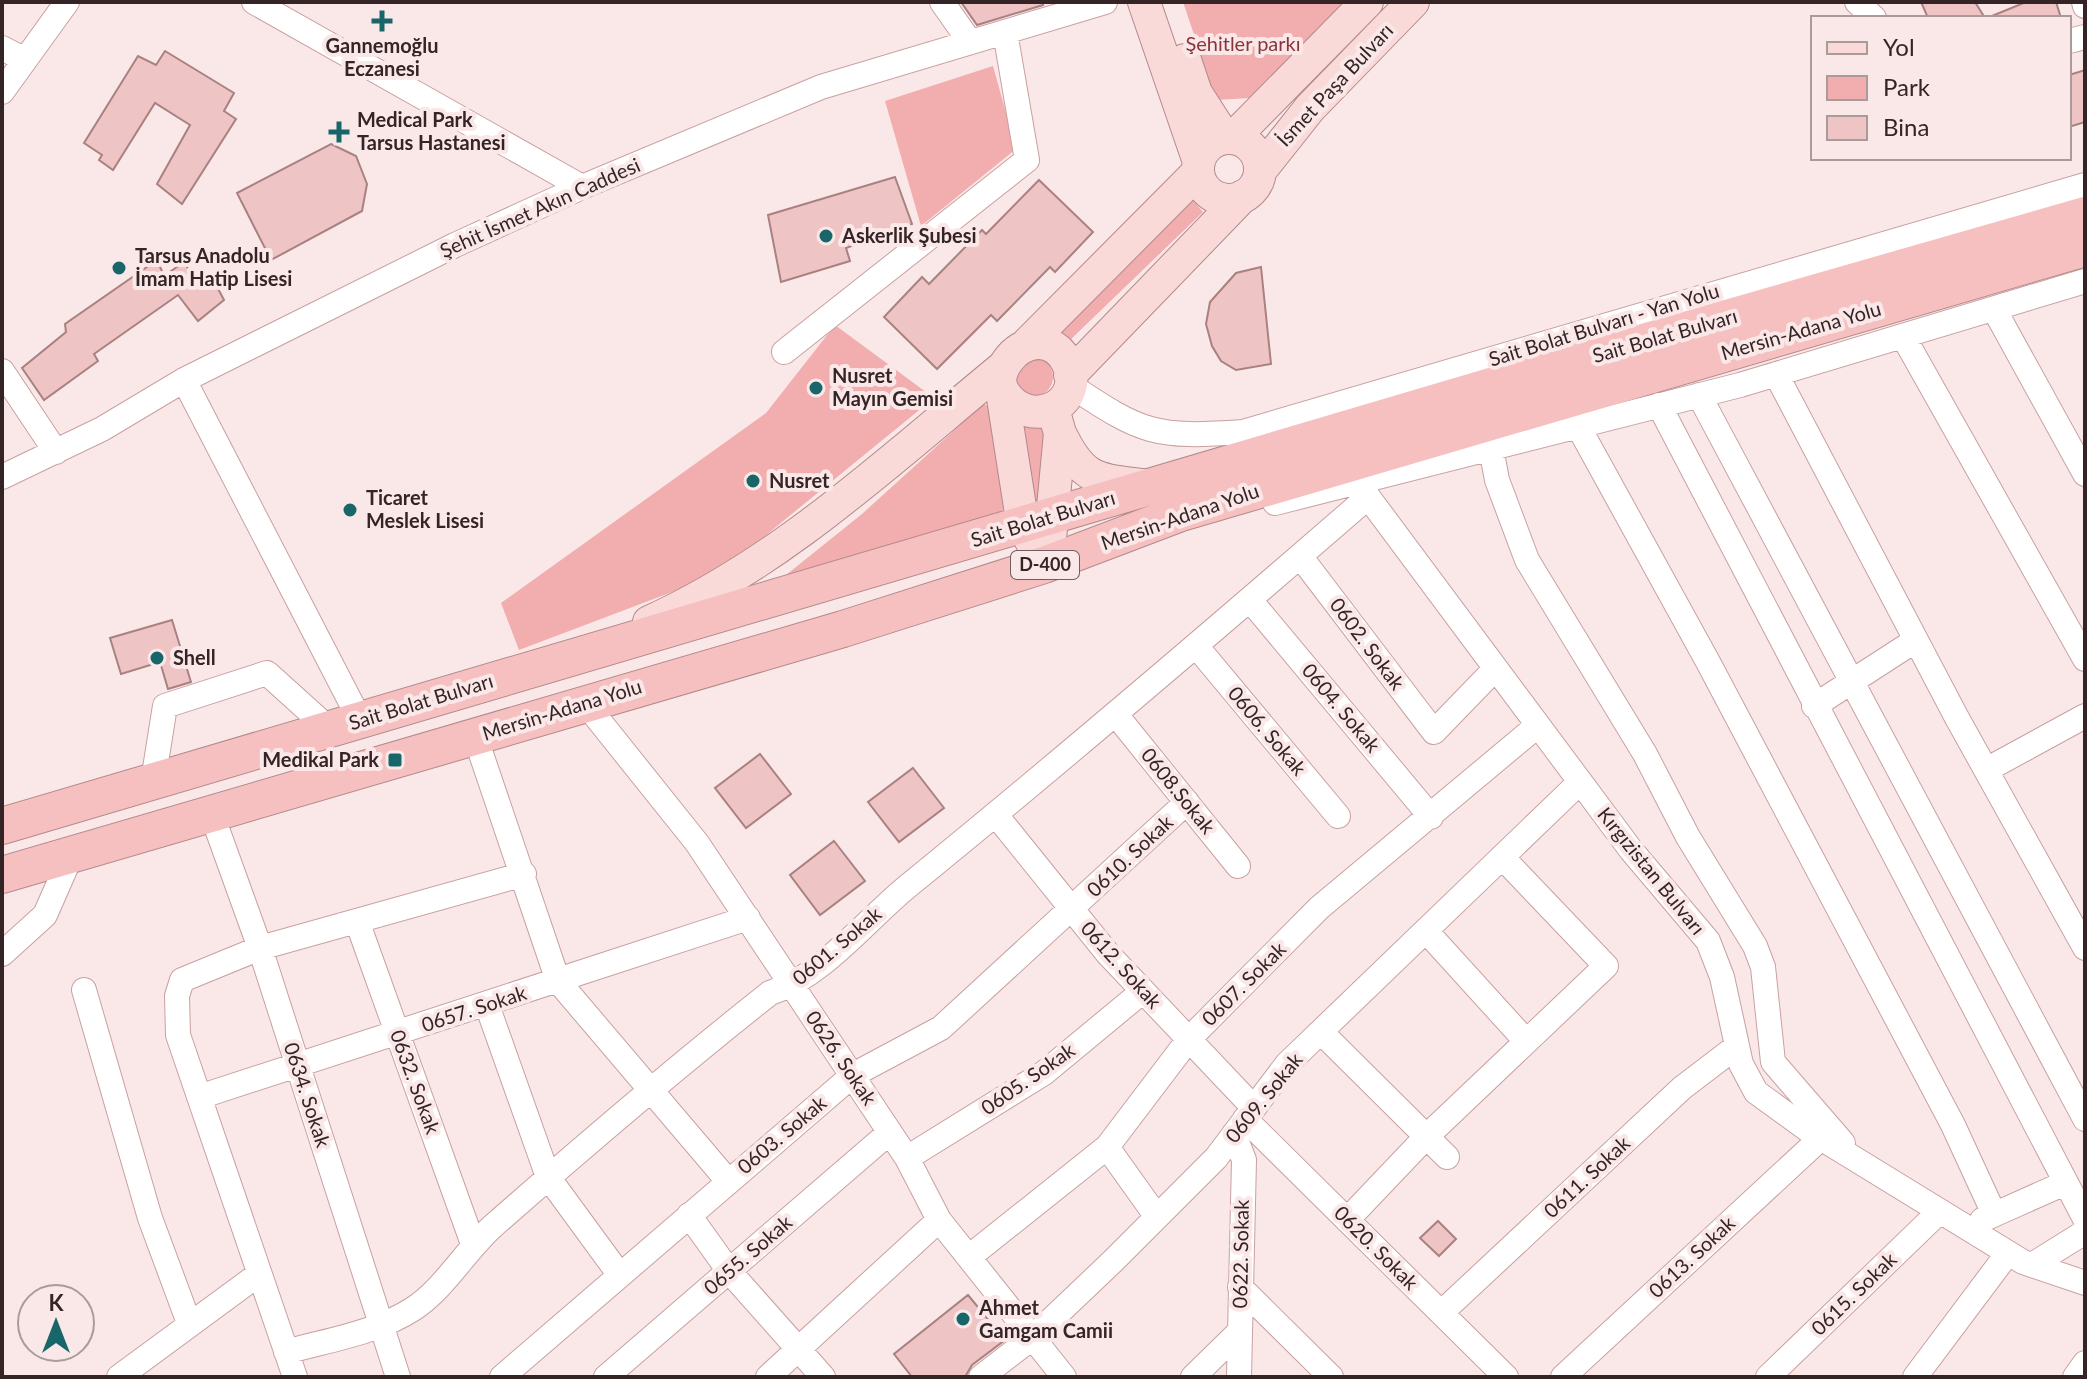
<svg xmlns="http://www.w3.org/2000/svg" width="2087" height="1379" font-family="Lato,sans-serif">
<rect width="100%" height="100%" fill="#fae8e8"/>
<!-- green -->
<path fill="#f2adae" d="M1183 2H1347L1250 98 1216 100Z
M993 66 1016 149 921 226 885 101Z
M1192 199 1203 212 1067 343 1052 333Z
M835 325 934 398 717 575 519 650 501 603 766 413Z
M1015 377a19 19 0 1 1 38 0a19 19 0 1 1-38 0Z
M982 405H989L1004 505 1001 515 771 587 862 514Z
M1018 421H1050L1040 506 1033 510Z"/>
<!-- building -->
<path fill="#efc4c4" stroke="#a98181" stroke-width="2" d="M961 2H1042L1043 5 977 25Z
M1921 2H1975L1985 18H1928Z
M2026 2H2056L2061 18H1987Z
M165 51 234 93 224 111 236 119 182 204 157 184 190 125 155 103 113 170 99 160 102 155 84 143 138 56 156 65Z
M2085 70V122L2069 127V75Z
M331 144 356 156 367 184 362 211 271 260 237 193Z
M895 177 912 224 846 248 850 261 781 282 768 215Z
M1039 180 1093 232 1055 272 1050 267 997 321 991 315 937 369 884 317 922 277 929 284 982 230 986 234Z
M157 260 164 276 184 262 194 278 199 274 206 287 214 281 224 300 198 321 178 295 94 354 98 361 44 400 22 368 66 332 65 324Z
M1261 267 1271 364 1236 370 1221 361 1212 346 1206 324 1210 302 1236 273Z
M172 620 191 682 168 689 160 662 121 674 110 638Z
M760 754 791 794 746 828 715 788Z
M913 768 944 808 899 842 868 802Z
M834 841 865 881 820 915 790 875Z
M1438 1221 1456 1239 1439 1256 1420 1238Z
M968 1295 1005 1340 972 1365 965 1377H912L894 1354Z"/>
<g fill="none" stroke-linecap="round" stroke-linejoin="round">
<defs>
<path id="minor" d="M254 2 582 187
M942 2 970 42
M1857 2 1874 18
M2084 2 2085 6
M2069 41 2085 37
M2 48 25 60
M2 92 67 2
M1994 309 2085 474
M1903 336 2085 659
M784 352 1027 160 1005 32
M2 371 56 452
M1776 374 1957 718 2085 948
M184 380 360 720
M1070 385C1143 434 1155 438 1243 432L2085 185
M1699 395 2085 1119
M1659 405 2085 1219
M1578 426 1708 662 1953 1125 1994 1214
M1491 448 1497 480 1527 560 1645 754 1688 837 1755 946 1763 967 1773 1062 1843 1143
M2 477 102 429 184 380 455 245 582 187 821 87 1105 2
M1357 482 1631 850 1708 941 1722 977 1741 1064 1756 1092 1811 1132 2023 1262 2085 1283
M1275 503 1740 385 2085 281
M1300 556 1434 732 1494 670
M1250 600 1431 817
M1197 647 1338 816
M585 703 697 843 907 1158 939 1220 1064 1377
M1814 706 1916 640
M1117 716 1238 866
M475 736 558 981 728 1181
M1986 770 2085 716
M153 781 165 706 267 673 329 729
M212 815 260 948 398 1377
M996 815 1108 954 1254 1108
M357 921 473 1244
M1426 931 1525 1040
M2 954 45 915 70 858
M84 990 150 1218 189 1323
M487 1005 548 1177 619 1274
M1321 1032 1447 1157
M199 1097 748 918
M1245 1119 1506 1377
M1234 1134 1244 1160 1239 1377
M1107 1147 1157 1217
M907 1158 1044 1073 1143 991
M689 1215 729 1271 823 1377
M1347 1220 1426 1137 1606 966 1502 857
M1982 1220 2065 1183
M969 1257 1107 1147 1189 1039 1319 908 1537 726
M2032 1265 2085 1232
M1240 1287 1331 1377
M1441 1313 1682 1088 1737 1046
M286 1352C328 1340 376 1333 413 1309 445 1288 465 1251 493 1226 584 1146 675 1068 770 993 823 976 864 922 908 886 1064 759 1216 629 1368 497
M119 1377 259 1274
M295 1377 178 1035 177 996 182 980 260 948 524 874
M502 1377 853 1075 941 1028 1187 802
M606 1377 890 1132
M768 1377 939 1220
M981 1377 1032 1338 1113 1261 1216 1158 1287 1064 1580 782
M1193 1377 1240 1331
M1563 1377 1821 1138
M1768 1377 1939 1212
M1915 1377 2008 1253
M2075 1377 2085 1363"/>
<path id="major" d="M1144 2 1199 162
M1185 60 1196 93 1225 138
M1233 138 1367 2
M1198 169a31 31 0 1 1 62 0a31 31 0 1 1-62 0Z
M1260 171 1310 108 1413 2
M1027 344 1198 172
M1070 375 1243 196
M1003 391C1029 434 1088 403 1067 362 1048 326 1005 347 1000 379L1023 526 1044 565
M1060 433C1084 483 1098 479 1150 486
M1050 539 1060 433 1053 409
M649 622C782 562 890 460 1002 368"/>
<path id="highway" d="M2 826 1528 375 2085 215
M2 875 843 629 1044 565 1181 513 2085 248"/>
</defs>
<!-- minor casing -->
<use href="#minor" stroke="#c9a0a0" stroke-width="26"/>
<!-- major casing -->
<use href="#major" stroke="#b3898a" stroke-width="34"/>
<!-- highway casing -->
<use href="#highway" stroke="#b3898a" stroke-width="38"/>
<!-- minor -->
<use href="#minor" stroke="#fff" stroke-width="24"/>
<!-- major -->
<use href="#major" stroke="#fad9d9" stroke-width="32"/>
<!-- highway -->
<use href="#highway" stroke="#f7c0c0" stroke-width="36"/>
</g>
<!-- markers -->
<g fill="#186669" stroke="#fae8e8" stroke-width="3">
<path d="M378 9h8v8h8v8h-8v8h-8v-8h-8v-8h8z"/>
<path d="M335 120h8v8h8v8h-8v8h-8v-8h-8v-8h8z"/>
<circle cx="826" cy="236" r="8"/>
<circle cx="119" cy="268" r="8"/>
<circle cx="816" cy="388" r="8"/>
<circle cx="753" cy="481" r="8"/>
<circle cx="350" cy="510" r="8"/>
<circle cx="157" cy="658" r="8"/>
<rect x="387" y="752" width="16" height="16" rx="4"/>
<circle cx="963" cy="1319" r="8"/>
</g>
<g text-anchor="middle" stroke-width="8" stroke-linejoin="round" paint-order="stroke">
<!-- shield labels -->
<rect fill="#fae8e8" stroke="#705f60" stroke-width="2" x="1011" y="551" width="68" height="28" rx="6"/>
<g font-size="18" font-weight="bold" fill="#352425">
<text x="1045" y="571">D-400</text>
</g>
<!-- park labels -->
<g font-size="20" fill="#88353c" stroke="#fae8e8">
<text x="1243" y="51">Şehitler parkı</text>
</g>
<!-- poi labels -->
<g font-size="20" font-weight="bold" fill="#352425" stroke="#fae8e8" text-anchor="start">
<text x="382" y="53" text-anchor="middle">Gannemoğlu<tspan x="382" dy="23">Eczanesi</tspan></text>
<text x="357" y="127">Medical Park<tspan x="357" dy="23">Tarsus Hastanesi</tspan></text>
<text x="842" y="243">Askerlik Şubesi</text>
<text x="135" y="263">Tarsus Anadolu<tspan x="135" dy="23">İmam Hatip Lisesi</tspan></text>
<text x="832" y="383">Nusret<tspan x="832" dy="23">Mayın Gemisi</tspan></text>
<text x="769" y="488">Nusret</text>
<text x="366" y="505">Ticaret<tspan x="366" dy="23">Meslek Lisesi</tspan></text>
<text x="173" y="665">Shell</text>
<text x="379" y="767" text-anchor="end">Medikal Park</text>
<text x="979" y="1315">Ahmet<tspan x="979" dy="23">Gamgam Camii</tspan></text>
</g>
<!-- street labels -->
<g font-size="20" fill="#352425" stroke="#fae8e8">
<text transform="translate(1335 85) rotate(-47)" y="7">İsmet Paşa Bulvarı</text>
<text transform="translate(540 208) rotate(-24)" y="7">Şehit İsmet Akın Caddesi</text>
<text transform="translate(1604 325) rotate(-17)" y="7">Sait Bolat Bulvarı - Yan Yolu</text>
<text transform="translate(1801 331) rotate(-16)" y="7">Mersin-Adana Yolu</text>
<text transform="translate(1665 336) rotate(-16)" y="7">Sait Bolat Bulvarı</text>
<text transform="translate(1180 517) rotate(-19)" y="7">Mersin-Adana Yolu</text>
<text transform="translate(1043 519) rotate(-17)" y="7">Sait Bolat Bulvarı</text>
<text transform="translate(1367 644) rotate(53)" y="7">0602. Sokak</text>
<text transform="translate(421 702) rotate(-17)" y="7">Sait Bolat Bulvarı</text>
<text transform="translate(1341 708) rotate(50)" y="7">0604. Sokak</text>
<text transform="translate(562 710) rotate(-17)" y="7">Mersin-Adana Yolu</text>
<text transform="translate(1267 731) rotate(50)" y="7">0606. Sokak</text>
<text transform="translate(1178 791) rotate(51)" y="7">0608.Sokak</text>
<text transform="translate(1130 856) rotate(-43)" y="7">0610. Sokak</text>
<text transform="translate(1651 871) rotate(51)" y="7">Kırgızistan Bulvarı</text>
<text transform="translate(837 946) rotate(-40)" y="7">0601. Sokak</text>
<text transform="translate(1121 965) rotate(48)" y="7">0612. Sokak</text>
<text transform="translate(1244 984) rotate(-45)" y="7">0607. Sokak</text>
<text transform="translate(474 1009) rotate(-18)" y="7">0657. Sokak</text>
<text transform="translate(841 1058) rotate(56)" y="7">0626. Sokak</text>
<text transform="translate(1028 1079) rotate(-35)" y="7">0605. Sokak</text>
<text transform="translate(415 1082) rotate(70)" y="7">0632. Sokak</text>
<text transform="translate(307 1095) rotate(72)" y="7">0634. Sokak</text>
<text transform="translate(1264 1098) rotate(-51)" y="7">0609. Sokak</text>
<text transform="translate(782 1135) rotate(-40)" y="7">0603. Sokak</text>
<text transform="translate(1587 1177) rotate(-43)" y="7">0611. Sokak</text>
<text transform="translate(1376 1248) rotate(45)" y="7">0620. Sokak</text>
<text transform="translate(1241 1254) rotate(-89)" y="7">0622. Sokak</text>
<text transform="translate(748 1255) rotate(-41)" y="7">0655. Sokak</text>
<text transform="translate(1692 1257) rotate(-43)" y="7">0613. Sokak</text>
<text transform="translate(1854 1294) rotate(-44)" y="7">0615. Sokak</text>
</g>
</g>
<!-- border -->
<rect width="2087" height="1379" fill="none" stroke="#352425" stroke-width="8"/>
<!-- legend -->
<rect x="1811" y="16" width="260" height="144" fill="#fae8e8" stroke="#ab9a9a" stroke-width="2"/>
<rect x="1827" y="42" width="40" height="12" fill="#fad9d9" stroke="#ab9a9a" stroke-width="2"/>
<text x="1883" y="56" font-size="24" fill="#352425">Yol</text>
<rect x="1827" y="76" width="40" height="24" fill="#f2adae" stroke="#ab9a9a" stroke-width="2"/>
<text x="1883" y="96" font-size="24" fill="#352425">Park</text>
<rect x="1827" y="116" width="40" height="24" fill="#efc4c4" stroke="#ab9a9a" stroke-width="2"/>
<text x="1883" y="136" font-size="24" fill="#352425">Bina</text>
<!-- north arrow -->
<g transform="translate(56 1323)"><circle r="38" fill="#fae8e8" stroke="#ab9a9a" stroke-width="2"/>
<path d="M0-6L14 30L0 20L-14 30Z" fill="#186669"/>
<text y="-12" font-size="22" font-weight="bold" text-anchor="middle" fill="#352425">K</text>
</g>
</svg>
